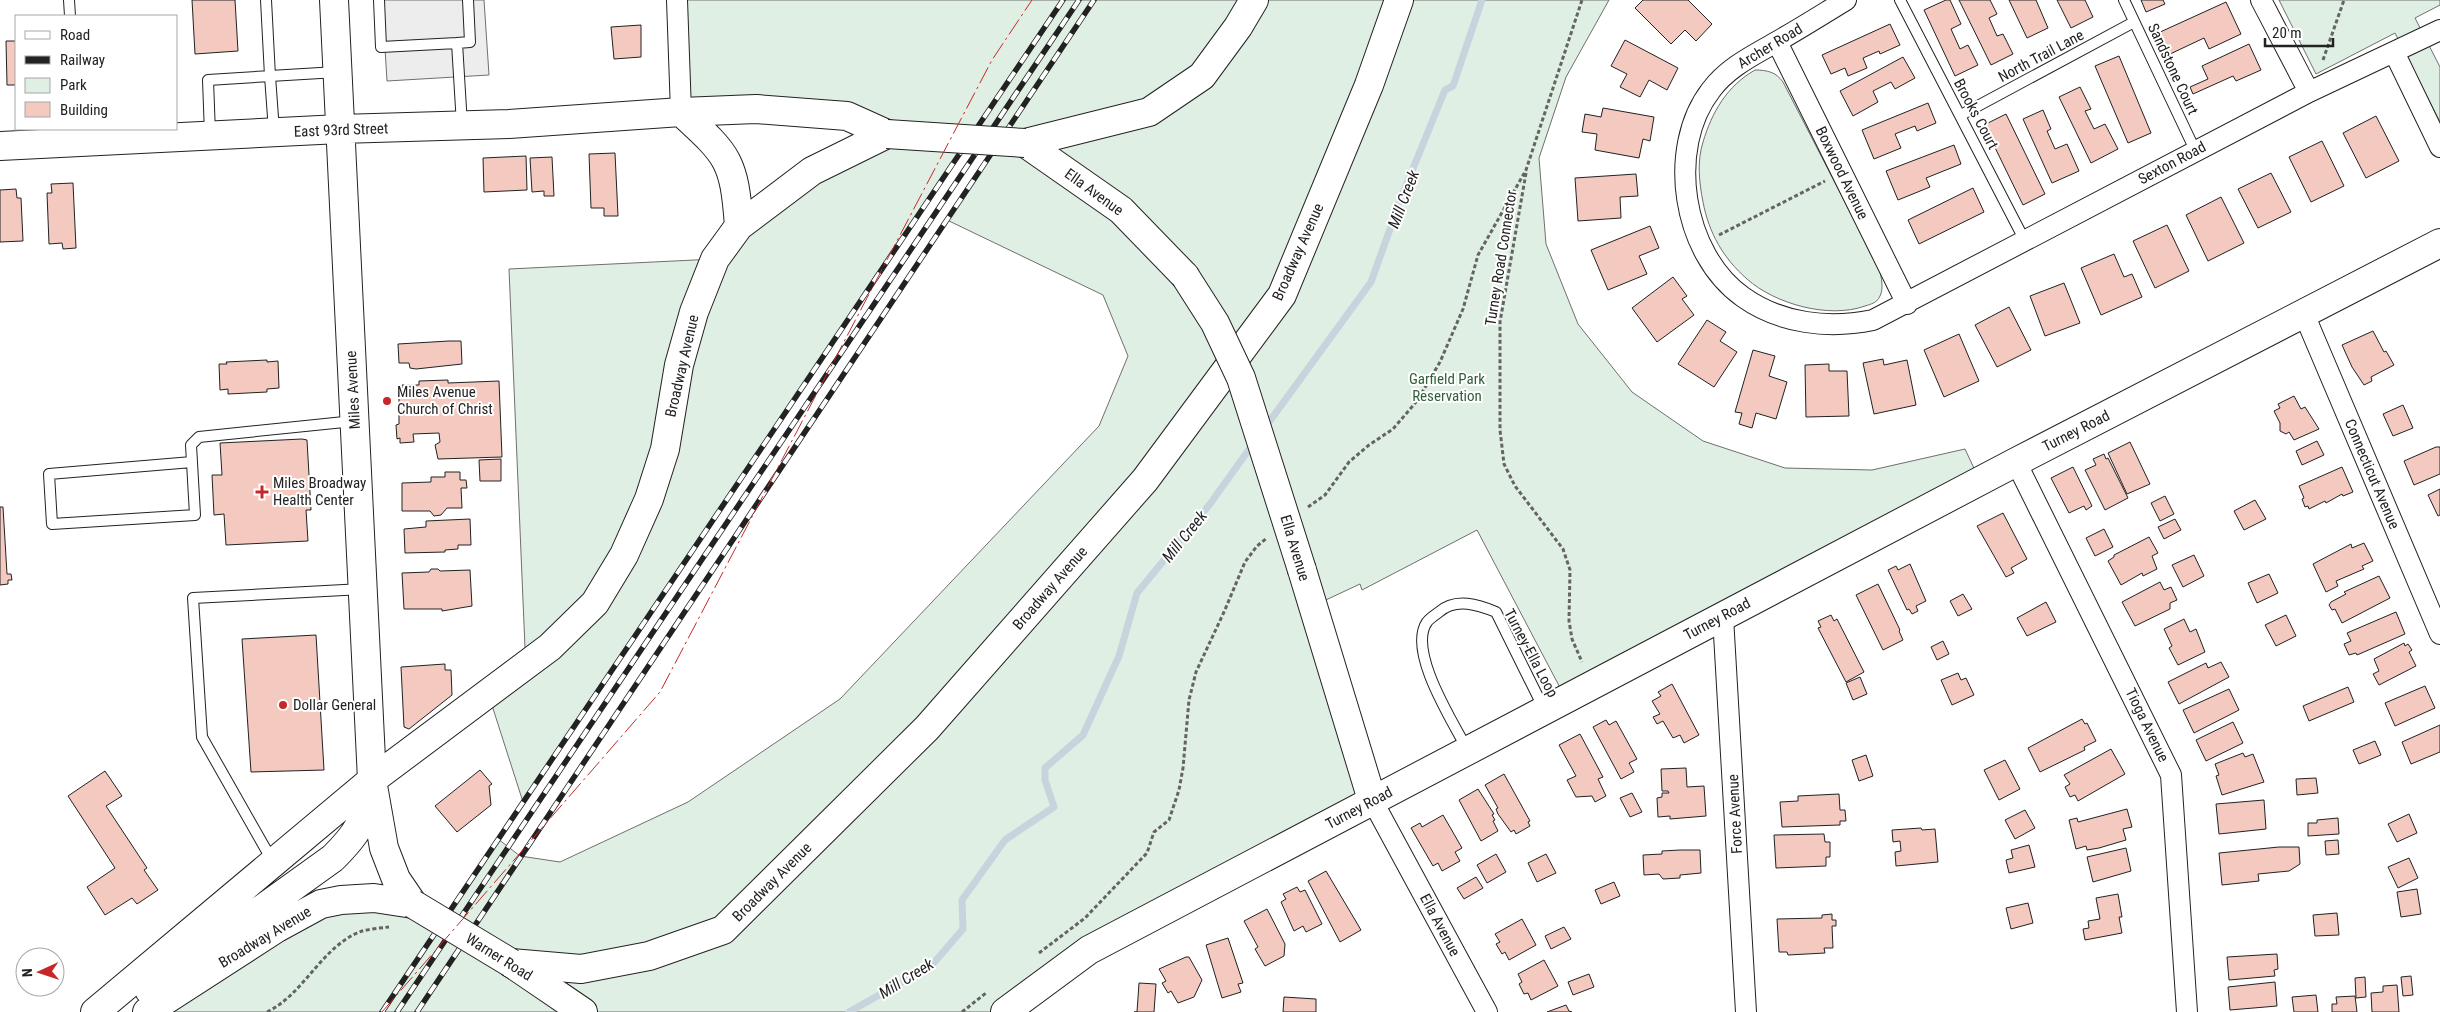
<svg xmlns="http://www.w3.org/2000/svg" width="2440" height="1012" font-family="'Roboto Condensed',sans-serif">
<rect width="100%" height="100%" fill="#fff"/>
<!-- green -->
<path fill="#e0efe3" stroke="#6f6f6f" d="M677 0H1609L1566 77 1539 158 1546 244 1578 324 1632 392 1703 441 1785 468 1872 470 1965 449 1980 481 1566 699 1477 530 1362 590 1360 584 1313 606 1372 800 1005 1012H147L321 904 443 922 498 839 520 856 560 862 688 802 840 699 1099 426 1128 356 1103 295 947 220 999 142 970 138 523 802 488 693 525 648 509 269 715 259 739 226 886 134 681 112Z
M2279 0H2440V5L2415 18 2440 67V122L2395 33 2316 74Z
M1755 70C1767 70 1776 72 1783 82L1880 270C1881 278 1884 288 1880 296 1877 303 1871 304 1865 306 1829 319 1775 304 1747 279 1723 258 1709 233 1703 202 1699 182 1697 161 1703 142 1712 112 1727 86 1755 70Z"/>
<!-- parking -->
<path fill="#ededed" stroke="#6f6f6f" d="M382 0H484L489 75 387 81Z"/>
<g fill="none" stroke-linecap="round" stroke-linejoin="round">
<!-- stream -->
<path stroke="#c7d3dd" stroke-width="7" d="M1264 429 1371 282 1403 193 1445 90 1453 86 1482 0
M849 1012 932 965 963 929 962 900 1005 840 1054 807 1045 780V768L1083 735 1119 656 1137 593 1210 504 1255 441"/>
</g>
<!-- building -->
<path fill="#f3c9c0" stroke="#222" d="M192 0H235L238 51 195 54Z
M1643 0H1688L1712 24 1696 41 1685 30 1671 44 1635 8Z
M1946 0H1950L1961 24 1951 29 1960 49 1968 45 1978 65 1955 76 1924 10Z
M1959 0H1990L1997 14 1989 18 1997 36 2003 34 2013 54 1991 65Z
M2009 0H2036L2048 28 2027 38Z
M2057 0H2085L2093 17 2071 28Z
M2141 0H2163L2165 4 2146 12Z
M2226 2 2241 34 2209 49 2204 38 2168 55 2158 33Z
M1890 24 1900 45 1880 54 1879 51 1863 58 1867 68 1848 76 1845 68 1831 74 1822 55Z
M641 25V57L614 59 611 27Z
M1625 40 1678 68 1667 90 1649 80 1640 97 1620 87 1627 74 1611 66Z
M6 41H16V85H7Z
M2249 44 2261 70 2236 81 2233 76 2193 94 2190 87 2208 79 2202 66Z
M2119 56 2151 133 2128 143 2095 66Z
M1903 57 1915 78 1895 89 1891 82 1873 91 1878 102 1853 116 1840 91Z
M2080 87 2091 109 2085 111 2094 129 2105 124 2118 149 2091 163 2059 97Z
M1928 103 1936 123 1917 131 1915 126 1895 134 1901 148 1874 159 1862 130Z
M1603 108 1654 117 1650 141 1643 139 1639 158 1595 150 1597 134 1582 132 1585 114 1601 117Z
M2043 110 2051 129 2047 131 2055 149 2067 144 2079 171 2052 183 2023 119Z
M2006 114 2045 194 2023 205 1984 125Z
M2376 116 2399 161 2366 178 2343 133Z
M2322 141 2344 186 2311 202 2289 157Z
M1954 145 1961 164 1926 178 1930 187 1898 200 1886 171Z
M615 153 618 216H604V208H591L589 154Z
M526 156 527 190 484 192 483 158Z
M552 157 554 196H544V191L532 192 530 158Z
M2271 173 2291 212 2258 228 2238 189Z
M1636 174 1638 196 1620 197 1621 218 1578 221 1575 178Z
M73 183 76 248 63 249 62 243 49 244 47 193H52L51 184Z
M1973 188 1984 212 1919 244 1908 220Z
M16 189 17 198H21L23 241 0 242V190Z
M2221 197 2244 243 2208 261 2186 215Z
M2167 225 2189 271 2155 288 2133 241Z
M1650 226 1659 248 1639 256 1647 274 1608 290 1591 250Z
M2114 254 2124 277 2132 274 2142 297 2101 315 2081 268Z
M1673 277 1687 296 1682 299 1694 315 1657 342 1632 308Z
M2064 283 2080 323 2045 336 2030 296Z
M2009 307 2031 350 1997 367 1975 325Z
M1707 320 1726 332 1720 341 1737 352 1714 387 1678 364Z
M2373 331 2384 352 2386 351 2394 365 2371 377 2372 381 2364 385 2352 367 2342 345Z
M1959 334 1979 381 1944 397 1924 350Z
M449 341H461L462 364 416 369 410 368 409 363H399L398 344Z
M1753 350 1775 356 1769 376 1787 382 1776 419 1756 413 1752 428 1739 424 1742 413 1735 412Z
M1883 359 1884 365 1907 360 1916 405 1874 414 1863 363Z
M267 360V362L278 361 279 388 267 389V392L228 394V389L220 390 219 364H227L226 362Z
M1829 364V371H1847L1849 416 1806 417 1805 365Z
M448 380V383L499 381 502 457 438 459 435 445 440 442 439 433 413 434 414 442 400 443V438L397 439 396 425 399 424V394H402V385H419V381Z
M2294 396 2301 409 2305 407 2319 429 2294 440 2289 432 2286 434 2280 431V423L2274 411 2280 408 2278 404Z
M2403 405 2413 428 2393 436 2383 414Z
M302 439 307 440 311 510H306L308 541 226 545 224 514 214 515 212 475H222L220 443Z
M2317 441 2324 455 2302 465 2296 451Z
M2130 442 2150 484 2127 494 2108 453Z
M2436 447H2440V474L2414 485 2404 461Z
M2104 454 2106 459 2108 458 2128 498 2105 510 2085 470 2096 465 2093 459Z
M501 459V481H480L479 460Z
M2073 467 2092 506 2086 510 2084 506 2069 513 2051 478Z
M2342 467 2353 492 2343 496 2342 494 2326 503 2325 501 2309 509 2308 506 2305 507 2302 499 2304 498 2299 486Z
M445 472H460V480H466L467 488H461L462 508H447L441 515 434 516 430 511H402V483L431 482V477H445Z
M2440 489V515L2438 516 2428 495Z
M2165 496 2174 514 2160 521 2151 503Z
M2255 500 2266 519 2244 530 2234 511Z
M0 507H3L7 574H11L12 580H8V584L0 585Z
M2003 513 2027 559 2011 568 2014 573 2006 577 1977 526Z
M470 519 471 545H458V549L445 550V552L405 553 404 529 426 527V521Z
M2175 519 2181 530 2164 539 2158 527Z
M2104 529 2113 547 2095 556 2086 538Z
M2149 537 2158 553 2152 556 2157 569 2143 576 2142 573 2121 585 2108 561 2114 557V555Z
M2364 543 2373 561 2362 566 2364 569 2336 581 2338 586 2326 592 2313 564 2351 544 2352 548Z
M2194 555 2204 576 2183 587 2172 565Z
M1910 564 1926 601 1916 606 1918 611 1912 614 1909 609 1907 610 1888 570 1896 566 1898 570Z
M431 569H438L440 571 470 570 472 606 442 611V609H404L402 573 429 572Z
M2269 574 2278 593 2257 603 2248 583Z
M2379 576 2390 598 2342 623 2335 609 2332 610 2329 605 2331 602 2346 594 2344 592Z
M2160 582 2164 590 2171 587 2177 600 2170 603V609L2135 626 2122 602Z
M1878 584 1900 630 1899 631 1903 640 1883 650 1856 595Z
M1963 594 1972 609 1958 616 1950 601Z
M2046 602 2056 622 2027 636 2017 618Z
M2396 612 2405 634 2357 655 2356 653 2349 655 2344 644 2351 641 2347 633Z
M1831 615 1834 621 1837 619 1864 672 1846 682 1818 628 1821 627 1818 621Z
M2286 615 2296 636 2276 646 2265 625Z
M2184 619 2190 632 2196 629 2205 652 2178 665 2169 648 2172 646 2164 629Z
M316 635 324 770 251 772 242 639Z
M1943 641 1949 654 1937 660 1931 647Z
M2404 643 2405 646 2408 644 2412 650 2409 652 2416 666 2379 685 2373 674 2379 671 2374 659Z
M2221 662 2229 677 2179 704 2168 682 2206 663 2208 668Z
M445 664V670H451L452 695 409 729 404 727 401 667Z
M1958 673 1961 680 1966 678 1974 695 1952 705 1941 680Z
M1860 677 1867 694 1853 700 1846 683Z
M1672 684 1699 735 1684 743 1680 735 1673 738 1663 721 1657 724 1653 717 1660 714 1652 701 1661 696 1658 692Z
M2425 686 2435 708 2395 726 2385 703Z
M2348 687 2354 702 2309 721 2303 706Z
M2229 689 2239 710 2194 733 2183 710Z
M2082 719 2085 724 2087 723 2096 741 2084 747 2085 750 2040 772 2028 748Z
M1606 720 1609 725 1616 721 1637 759 1629 763 1634 772 1621 779 1593 727Z
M2233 722 2243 743 2206 761 2196 740Z
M2440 725V752L2411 764 2402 742Z
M1580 734 1603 777 1598 779 1606 796 1595 802 1592 796 1576 797 1567 780 1576 776 1559 745Z
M2375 741 2381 755 2359 764 2353 750Z
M2111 749 2125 774 2078 801 2075 795 2070 797 2065 787 2070 784 2064 775Z
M2243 753 2245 757 2253 754 2264 782 2222 795 2216 776 2219 775 2215 764Z
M1866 755 1873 776 1859 781 1852 760Z
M2005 760 2020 789 1999 800 1984 770Z
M1686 768 1687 787 1704 786 1706 816 1670 819V816L1658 817 1657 798 1662 797V793H1669L1668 791H1662L1661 769Z
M480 770 492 784 489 786 491 805 457 832 435 806Z
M105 771 122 796 106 806 147 868 144 870 158 890 137 904 132 898 105 915 87 887 115 868 68 796Z
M1504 774 1530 821 1528 822 1530 826 1516 834 1514 830 1511 832 1498 814 1496 809 1498 808 1485 785Z
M2316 778 2318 793 2297 795 2296 779Z
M1478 789 1494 814 1492 815 1495 820 1493 821 1498 831 1481 841 1459 800Z
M1632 793 1642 812 1630 817 1620 798Z
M1839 794 1840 810H1845L1846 821H1840V825L1782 827 1780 802 1798 801V796Z
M2264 800 2266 829 2219 834 2216 804Z
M2127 809 2132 827 2123 829 2126 840 2099 848 2087 850 2086 846 2076 849 2069 820 2077 818 2078 822Z
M2025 810 2035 828 2015 839 2005 820Z
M2409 814 2417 833 2397 842 2388 824Z
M1443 815 1462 848 1455 852 1460 861 1442 871 1438 863 1433 866 1411 828 1420 823 1422 827Z
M2338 818 2339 834 2308 836V823H2317V820Z
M1921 828 1922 830 1935 829 1938 862 1896 866 1895 852 1901 851 1900 841 1893 842 1892 830Z
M1824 834 1825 842H1830V857H1826V866L1776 868 1774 835Z
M2338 840 2339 854 2326 855 2325 841Z
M2029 845 2035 867 2009 873 2006 860 2013 858 2011 850Z
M2279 847H2299L2300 864 2289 871 2258 874 2259 881 2222 885 2219 853Z
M2126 848 2131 871 2093 882 2087 857Z
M1680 850H1700L1701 873 1680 875V878L1663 879 1659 874 1644 875 1643 855 1662 854V851Z
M1496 854 1506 872 1487 883 1477 865Z
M1546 854 1556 873 1537 882 1528 863Z
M2409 858 2418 878 2398 888 2388 867Z
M1326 871 1361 930 1340 942 1308 881Z
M1476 877 1483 888 1464 899 1457 888Z
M1614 882 1620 896 1601 904 1595 890Z
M1297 887 1300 892 1305 890 1322 924 1306 932 1303 926 1294 931 1281 902 1286 899 1283 894Z
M2417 889 2421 914 2401 917 2397 892Z
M2118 894 2122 917H2119L2122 933 2085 940 2083 929 2089 928 2088 921 2100 919 2096 898Z
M2028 903 2033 923 2011 929 2006 908Z
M1267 909 1285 944 1284 956 1265 966 1255 949 1258 947 1244 921Z
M2337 913 2339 935 2315 936 2313 915Z
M1832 914V920H1836V926H1832L1833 948H1824L1825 953 1788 955 1787 952H1779L1777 919 1822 918V915Z
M1522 919 1536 945 1509 960 1505 952 1502 954 1496 944 1500 942 1495 934Z
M1564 927 1571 939 1551 949 1545 936Z
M1228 938 1243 983 1238 984 1241 992 1222 998 1206 945Z
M2277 954 2278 969 2274 970 2275 976 2229 980 2227 957Z
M1186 957H1189L1202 980 1194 997 1178 1003 1171 991 1168 993 1162 983 1166 981 1159 969Z
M1544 960 1558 986 1531 1000 1528 993 1524 994 1519 984 1522 982 1518 974Z
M1589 974 1594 987 1573 995 1568 982Z
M2411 976 2413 995 2403 996 2401 977Z
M2365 977 2366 997 2356 998 2355 978Z
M2275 982 2277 1006 2230 1010 2228 987Z
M1139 983 1156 984 1154 1012H1134H1137Z
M2397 985 2399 1012H2372L2371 993 2383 992V986Z
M2316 995 2318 1012H2294L2292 997Z
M2355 996 2357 1012H2332V1004H2337L2336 997Z
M1284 997 1316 999V1012H1283Z
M1566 1005 1569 1011 1572 1012H1547Z"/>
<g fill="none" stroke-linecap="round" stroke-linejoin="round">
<defs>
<path id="service" d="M69 0 70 16
M379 0 381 47 457 43 462 125
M1900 0 2025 241
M2124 0 2195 150
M457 43 470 42 468 0
M1961 115 2134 22
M274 131 270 76 337 72
M210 134 208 80 270 76 266 0
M192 462 49 474 52 524 195 515 191 445 199 437 354 421
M1467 749C1453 722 1407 651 1427 622 1430 618 1435 615 1439 612 1456 597 1479 605 1496 612L1544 709
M273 862 202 737 193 598 363 589"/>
<path id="minor" d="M677 0 681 112
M1846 0C1823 14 1801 28 1778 41 1754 55 1728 67 1711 90 1666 148 1682 254 1743 297 1781 324 1829 329 1873 320L2309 92 2440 30
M2261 0 2309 92
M1777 42 1907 304
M2394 52 2440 147
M2304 314 2440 634
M2016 462 2171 775 2187 1012
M1723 617 1746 1012
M1372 800 1487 1012"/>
<path id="secondary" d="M1025 143 1121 210 1185 276
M0 146 340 129
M1302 570 1372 800
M511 963 583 1012
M1005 1012 1089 950 2016 462 2440 243"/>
<path id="primary" d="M334 0 372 780 384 848 396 879 413 904
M681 112C729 156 734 160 739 226
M340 129 509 124 681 112 756 109 847 116 887 134
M1025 143 1149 112 1202 76 1238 27 1254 0
M511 963 581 969 649 956 723 930 927 728 1145 480 1282 295 1369 85 1399 0
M149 990 333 858C358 833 363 824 370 789
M95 1012 372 780 550 647 595 603 624 555 649 499 665 449 679 365 694 312 715 259 739 226 812 171 887 134
M147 1012 277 928 321 904 341 900 374 898 413 904"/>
</defs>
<!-- service casing -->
<use href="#service" stroke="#222" stroke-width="12"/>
<!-- minor casing -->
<use href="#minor" stroke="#222" stroke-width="22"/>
<!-- secondary casing -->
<use href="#secondary" stroke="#222" stroke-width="30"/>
<!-- primary casing -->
<use href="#primary" stroke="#222" stroke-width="30"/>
<!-- path -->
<path stroke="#646464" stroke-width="3" stroke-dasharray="4 2.5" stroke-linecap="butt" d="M2323 60 2344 0
M1526 173 1500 322V430L1504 464 1515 486 1563 549 1570 570 1569 621 1572 639 1582 662
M1719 235 1825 181
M1308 507 1325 495 1349 462 1369 445 1393 429 1417 401 1440 362 1463 309 1478 255 1526 170 1582 0
M1039 953 1085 918 1147 853 1154 832 1169 820 1179 790 1183 768 1189 700 1196 672 1224 612 1245 562 1257 546 1267 538
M267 1012C304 994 320 949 359 932 368 929 380 928 389 927
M962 1012 986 993"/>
<!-- service -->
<use href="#service" stroke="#fff" stroke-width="10"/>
<!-- minor -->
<use href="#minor" stroke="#fff" stroke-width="20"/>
<!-- secondary -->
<use href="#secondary" stroke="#fff" stroke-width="28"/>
<!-- primary -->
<use href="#primary" stroke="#fff" stroke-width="28"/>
<defs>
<path id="rail" d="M382 1012 1063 0
M397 1012 1079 0
M417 1012 1094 0"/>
</defs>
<!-- rail casing -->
<use href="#rail" stroke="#222" stroke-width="5.5"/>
<!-- rail -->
<use href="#rail" stroke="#fff" stroke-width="4" stroke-dasharray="11" stroke-linecap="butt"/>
<defs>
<path id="secondary-bridge" d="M1185 276 1215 323 1241 378 1302 570"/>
<path id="primary-bridge" d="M887 134 1025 143
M413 904 511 963"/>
</defs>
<!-- secondary-bridge casing -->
<use href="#secondary-bridge" stroke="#222" stroke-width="30" stroke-linecap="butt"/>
<!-- primary-bridge casing -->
<use href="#primary-bridge" stroke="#222" stroke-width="30" stroke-linecap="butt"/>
<!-- secondary-bridge -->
<use href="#secondary-bridge" stroke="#fff" stroke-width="28"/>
<!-- primary-bridge -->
<use href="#primary-bridge" stroke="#fff" stroke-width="28"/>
<!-- power -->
<path stroke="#c62828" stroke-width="1" stroke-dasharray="18 4 2.5 4" stroke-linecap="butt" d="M382 1012 660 692 992 60 1032 0"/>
</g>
<!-- markers -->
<g fill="#c62828" stroke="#fff" stroke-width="2">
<circle cx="387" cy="401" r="5"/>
<path d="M259.5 484.5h5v5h5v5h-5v5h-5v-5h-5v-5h5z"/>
<circle cx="283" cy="705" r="5"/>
</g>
<g text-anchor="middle" stroke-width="4" stroke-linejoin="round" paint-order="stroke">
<!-- street labels -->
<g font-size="15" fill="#222" stroke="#fff">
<text transform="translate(1770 46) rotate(-31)" y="5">Archer Road</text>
<text transform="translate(2041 56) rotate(-28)" y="5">North Trail Lane</text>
<text transform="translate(2173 69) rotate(65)" y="5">Sandstone Court</text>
<text transform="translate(1976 114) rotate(62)" y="5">Brooks Court</text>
<text transform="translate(341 130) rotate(-2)" y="5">East 93rd Street</text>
<text transform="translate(2172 163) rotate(-28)" y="5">Sexton Road</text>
<text transform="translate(1842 173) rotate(64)" y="5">Boxwood Avenue</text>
<text transform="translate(1094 192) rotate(36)" y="5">Ella Avenue</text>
<text transform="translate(1298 252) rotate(-66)" y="5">Broadway Avenue</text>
<text transform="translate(1501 258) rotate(-81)" y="5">Turney Road Connector</text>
<text transform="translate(682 366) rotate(-77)" y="5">Broadway Avenue</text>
<text transform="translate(353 390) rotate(-93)" y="5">Miles Avenue</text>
<text transform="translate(2076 431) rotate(-27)" y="5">Turney Road</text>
<text transform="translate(2372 474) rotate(67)" y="5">Connecticut Avenue</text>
<text transform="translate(1295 548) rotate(73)" y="5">Ella Avenue</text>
<text transform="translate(1050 588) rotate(-49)" y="5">Broadway Avenue</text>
<text transform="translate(1717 619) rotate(-28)" y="5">Turney Road</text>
<text transform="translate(1531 653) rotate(62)" y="5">Turney-Ella Loop</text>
<text transform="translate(2147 725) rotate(64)" y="5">Tioga Avenue</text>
<text transform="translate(1359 808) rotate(-28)" y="5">Turney Road</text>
<text transform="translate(1735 814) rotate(-93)" y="5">Force Avenue</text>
<text transform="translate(772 882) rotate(-45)" y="5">Broadway Avenue</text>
<text transform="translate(1440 925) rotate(62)" y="5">Ella Avenue</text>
<text transform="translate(265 937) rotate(-31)" y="5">Broadway Avenue</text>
<text transform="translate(499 957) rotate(32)" y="5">Warner Road</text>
</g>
<!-- park labels -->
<g font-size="15" fill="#2f5e38" stroke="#fff">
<text x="1447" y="384">Garfield Park<tspan x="1447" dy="17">Reservation</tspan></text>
</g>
<!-- poi labels -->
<g font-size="15" fill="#222" stroke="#fff" text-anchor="start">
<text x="397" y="397">Miles Avenue<tspan x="397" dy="17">Church of Christ</tspan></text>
<text x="273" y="488">Miles Broadway<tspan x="273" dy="17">Health Center</tspan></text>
<text x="293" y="710">Dollar General</text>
</g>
<!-- water labels -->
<g font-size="16" font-style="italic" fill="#222" stroke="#fff">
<text transform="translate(1403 199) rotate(-69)" y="6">Mill Creek</text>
<text transform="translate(1184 536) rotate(-51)" y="6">Mill Creek</text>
<text transform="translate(906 978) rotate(-32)" y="6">Mill Creek</text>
</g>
</g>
<!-- legend -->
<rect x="15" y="15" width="162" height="115" fill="#ffffff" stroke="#a7a7a7"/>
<rect x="25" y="31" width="25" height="8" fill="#ffffff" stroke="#a7a7a7"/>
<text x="60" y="40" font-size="15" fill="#222222">Road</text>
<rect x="25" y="56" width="25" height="8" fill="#222222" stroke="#a7a7a7"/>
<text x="60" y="65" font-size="15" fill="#222222">Railway</text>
<rect x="25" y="78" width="25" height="15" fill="#e0efe3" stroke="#a7a7a7"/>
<text x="60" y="90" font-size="15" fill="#222222">Park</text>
<rect x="25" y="102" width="25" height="15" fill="#f3c9c0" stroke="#a7a7a7"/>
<text x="60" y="115" font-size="15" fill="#222222">Building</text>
<!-- north arrow -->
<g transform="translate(40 972) rotate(267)"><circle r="24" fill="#ffffff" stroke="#a7a7a7"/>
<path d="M0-4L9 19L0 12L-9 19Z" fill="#c62828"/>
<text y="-8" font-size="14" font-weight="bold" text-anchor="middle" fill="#222222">N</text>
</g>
<!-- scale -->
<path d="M2265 38v8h68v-8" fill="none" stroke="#222222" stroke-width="2.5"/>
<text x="2272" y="38" font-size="15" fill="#222222" stroke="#ffffff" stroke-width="4" paint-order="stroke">20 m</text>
</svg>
